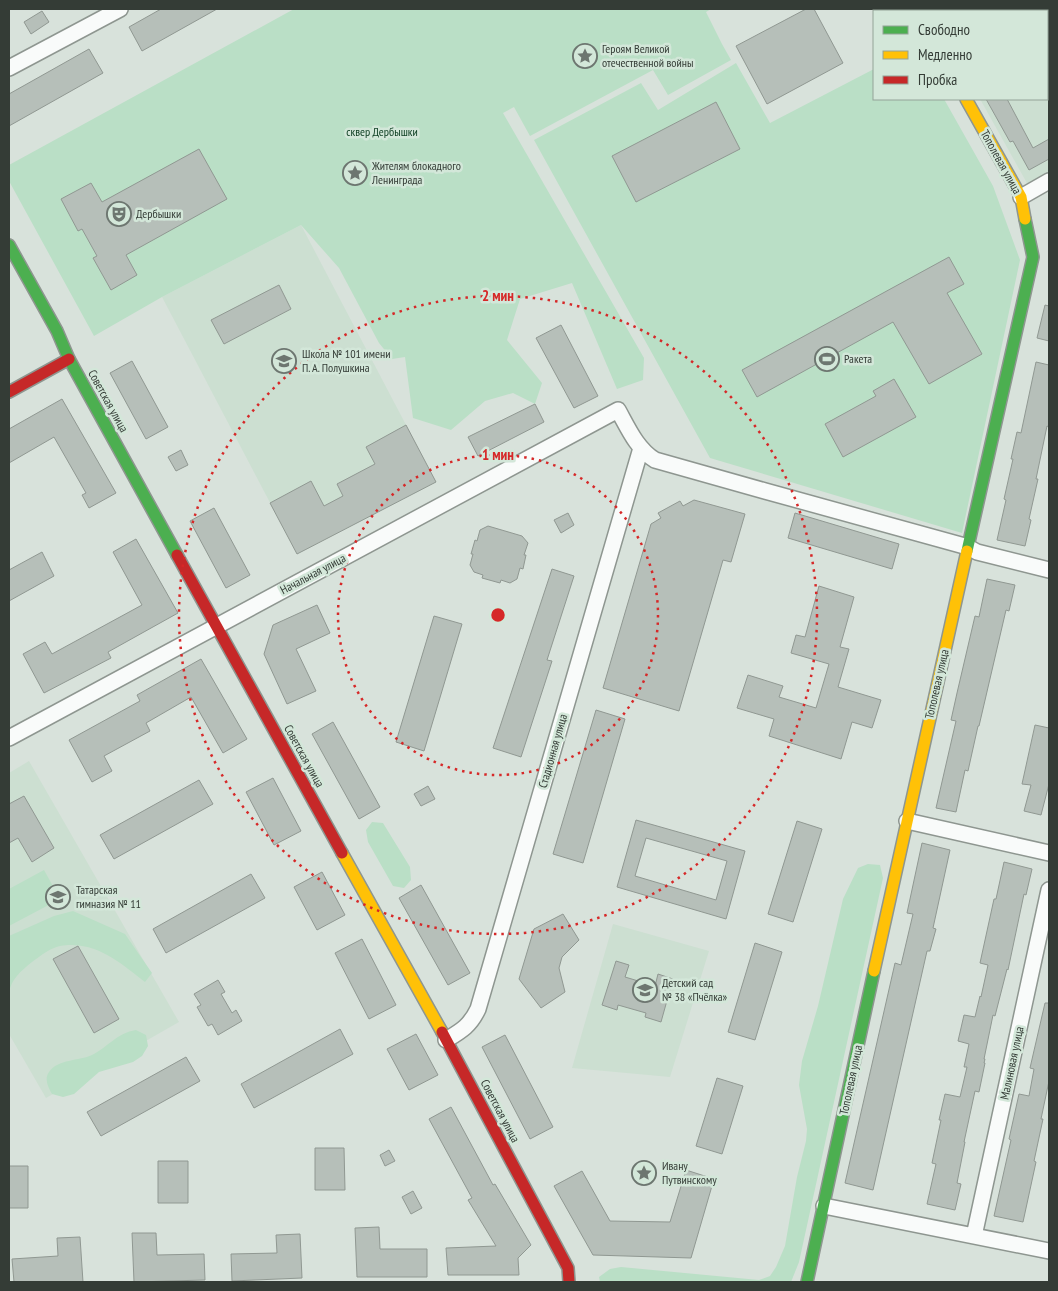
<svg xmlns="http://www.w3.org/2000/svg" width="1058" height="1291" font-family="'PT Sans Narrow',sans-serif">
<rect width="100%" height="100%" fill="#d8e2db"/>
<!-- built -->
<path fill="#ccdfd1" d="M931 9H1049V173L1028 185 980 99H1047V11H932Z
M301 225 436 482 297 554 162 297Z
M29 761 179 1022 46 1098 9 1034V773Z
M613 924 709 951 670 1077 572 1068Z"/>
<!-- green -->
<path fill="#badfc6" d="M294 9H711L706 12 722 44 731 60 668 95 653 70 530 136 514 107 503 113 644 358 643 380 617 389 572 283 520 299 507 340 542 383 535 404 513 393 485 401 451 430 413 418 405 357 392 359 379 343 339 268 301 225 162 297 94 336 9 181V165Z
M736 63 770 123 874 69V99H944L993 186 1020 260 962 533 710 458 534 140 641 83 658 110Z
M372 822 383 823 410 867 411 880 404 888 393 886 368 842 366 830Z
M868 864 880 865 883 878 799 1262 791 1282H600L599 1277 610 1269 621 1267 759 1280 770 1276 776 1267 785 1246 797 1177 806 1141 807 1129 799 1085 802 1061 818 1006 843 899 858 868Z
M44 870 60 899 9 926V889Z
M73 911 125 934 152 973 145 982C123 965 102 946 73 945 66 945 61 945 54 948 46 951 39 957 32 962 21 971 11 979 9 993V936L54 916Z
M136 1030 146 1035 148 1046 142 1056 133 1062 99 1072 74 1094 63 1097 52 1094C48 1087 44 1079 49 1072 58 1059 79 1061 92 1055 108 1047 117 1033 136 1030Z"/>
<!-- building -->
<path fill="#b6bfb9" stroke="#909892" fill-rule="evenodd" d="M161 9H217L142 51 129 27Z
M806 9H814L843 63 767 104 736 46Z
M42 11 49 22 31 34 24 22Z
M89 49 103 73 9 126V94Z
M986 99H1007L1033 148 1049 139V159L1029 170 1013 141 1010 142Z
M716 102 740 149 636 202 612 156Z
M199 149 227 199 126 255 137 275 111 290 93 258 97 256 82 229 78 231 61 199 91 183 102 202Z
M949 257 964 284 947 293 982 354 929 384 893 322 757 397 742 370Z
M279 285 291 309 224 344 211 320Z
M1045 305 1049 306V341L1037 338Z
M561 325 598 396 574 408 536 338Z
M132 361 168 427 146 439 110 373Z
M1036 362 1049 365V427L1047 426 1036 479H1038L1029 519 1031 520 1025 546 997 540 1006 500 1004 499 1013 459H1011L1017 432 1021 433Z
M894 379 916 417 843 457 825 424 876 396 873 391Z
M62 399 116 493 89 508 82 495 86 493 54 437 9 463V429Z
M535 404 544 422 478 456 468 437Z
M406 425 436 482 297 554 270 503 311 481 324 506 343 496 337 484 375 464 366 447Z
M181 450 188 465 176 471 168 457Z
M694 500 745 514 731 562 723 560 679 711 603 688 651 524 661 518 658 513 680 501 683 506Z
M214 508 250 575 226 588 190 521Z
M568 513 574 525 561 533 554 520Z
M795 513 899 544 892 569 788 538Z
M488 526 522 536 528 543 524 555H526L523 569 520 568 517 579 510 583 501 580 500 583 482 578 483 575 474 572 470 565 473 554H471L475 540 477 541 480 530Z
M136 539 178 613 108 652 111 658 44 693 23 654 45 642 52 654 142 605 113 552Z
M42 552 54 576 9 601V570Z
M552 569 574 576 547 660 552 661 521 757 493 748Z
M987 579 1015 585 1009 611 1006 610 979 726H978L968 771 965 770 956 812 936 808 956 721 951 720 957 693 975 616 979 617Z
M819 586 854 597 840 647 849 649 838 687 881 700 872 728 852 722 841 759 769 736 774 719 737 708 748 675 783 686 779 697 816 708 829 664 791 653 796 635 805 637Z
M317 605 330 633 296 649 316 691 287 704 264 654 273 625Z
M434 616 462 624 424 751 396 742Z
M201 659 247 739 223 753 191 697 146 723 150 731 104 756 112 771 92 782 69 740 140 701 137 695Z
M596 710 625 719 583 863 553 854Z
M333 722 380 807 359 819 312 734Z
M1035 725 1049 728V784L1041 815 1024 811 1031 785 1022 784Z
M273 778 301 831 274 845 246 792Z
M199 780 213 804 114 859 100 835Z
M428 786 435 799 421 806 414 794Z
M24 796 54 848 32 862 18 838 9 843V804Z
M636 820 745 851 726 919 617 887ZM646 838 727 861 716 900 635 876Z
M797 821 822 829 793 922 768 914Z
M922 843 950 850 933 928 936 929 930 951H927L873 1190 845 1183 895 963 901 965 913 914 907 913Z
M1004 862 1032 869 1026 895 1024 894 1008 970 1007 969 995 1016 993 1015 984 1059H985L984 1063H985L979 1092 975 1091 964 1142H965L957 1183 961 1184 955 1210 927 1204 936 1164 932 1163 941 1120H939L945 1094 960 1097 967 1067H964L969 1044 958 1041 964 1015 975 1017 980 996 981 997 988 965 980 963 994 899H996Z
M322 872 345 915 317 930 294 887Z
M251 874 265 898 166 953 153 929Z
M421 885 470 973 448 985 399 898Z
M563 914 579 940 562 957 559 968 565 992 541 1008 519 979 534 929Z
M362 939 396 1005 369 1019 335 953Z
M755 943 782 952 755 1040 728 1032Z
M78 946 119 1019 94 1033 53 959Z
M616 961 629 965 625 977 655 986 658 974 673 979 661 1022 645 1017 646 1013 618 1005 617 1010 602 1005Z
M218 980 225 992 221 994 232 1013 236 1010 242 1021 218 1035 212 1024 208 1026 197 1007 201 1005 194 994Z
M1045 1003H1049V1081L1041 1119H1043L1034 1161 1036 1162 1023 1222 994 1216 1011 1140 1009 1139 1019 1094 1029 1096 1034 1069 1030 1068Z
M340 1029 353 1054 254 1108 241 1084Z
M416 1034 438 1075 409 1090 387 1049Z
M505 1035 553 1127 530 1139 482 1047Z
M186 1057 200 1081 101 1136 87 1112Z
M717 1078 743 1086 722 1154 696 1146Z
M451 1107 493 1185 495 1184 531 1245 518 1258 519 1275H448L446 1248 496 1246 468 1200 472 1198 429 1119Z
M315 1148H344L345 1190H315Z
M389 1150 395 1161 385 1166 380 1155Z
M158 1161H188V1203H158Z
M9 1166H28V1208H9Z
M686 1170 714 1179 691 1258 593 1255 554 1186 582 1171 610 1221 670 1222Z
M413 1191 422 1208 411 1214 402 1197Z
M379 1227 380 1249H427V1277H357L355 1228Z
M132 1233H156L157 1255 204 1254 205 1280 134 1282Z
M300 1234 302 1278 232 1281 231 1254 277 1253 276 1235Z
M80 1237 83 1282H14L12 1259 58 1256 57 1238Z"/>
<g fill="none" stroke-linecap="round" stroke-linejoin="round">
<defs>
<path id="street" d="M916 9 917 11
M9 68 120 9
M1021 197 1049 181
M9 738 618 410C628 428 637 449 655 460L765 491 968 547 977 552 1049 570
M907 821 1049 853
M446 1040C461 1031 470 1026 478 1009L641 448
M824 1206 1049 1251
M974 1236 1049 890"/>
<path id="fast" d="M9 245 57 331 69 359 177 555
M967 551 1033 257 1025 219
M807 1282 874 971"/>
<path id="slow" d="M966 99 1021 197 1025 219
M342 853 442 1032
M874 971 967 551"/>
<path id="jam" d="M9 392 69 359
M177 555 342 853
M442 1032 568 1268 569 1282"/>
</defs>
<!-- street casing -->
<use href="#street" stroke="#8e9690" stroke-width="18"/>
<!-- fast casing -->
<use href="#fast" stroke="#8e9690" stroke-width="14"/>
<!-- slow casing -->
<use href="#slow" stroke="#8e9690" stroke-width="14"/>
<!-- jam casing -->
<use href="#jam" stroke="#8e9690" stroke-width="14"/>
<!-- street -->
<use href="#street" stroke="#f9fbfa" stroke-width="15"/>
<!-- fast -->
<use href="#fast" stroke="#4caf50" stroke-width="11"/>
<!-- slow -->
<use href="#slow" stroke="#ffc107" stroke-width="11"/>
<!-- jam -->
<use href="#jam" stroke="#c62828" stroke-width="11"/>
</g>
<!-- distance rings -->
<g fill="none" stroke="#d62828" stroke-width="2.5" stroke-dasharray="2.5 5">
<circle cx="498" cy="615" r="160"/>
<circle cx="498" cy="615" r="319"/>
</g>
<!-- icons -->
<defs>
<symbol id="sight-ring" viewBox="-11 -11 22 22"><circle r="9.5" fill="#d3e7d9" stroke="#6d7670" stroke-width="1.5"/><path d="M0-6L1.8-2.2L6-1.7L2.9 1.2L3.7 5.4L0 3.3L-3.7 5.4L-2.9 1.2L-6-1.7L-1.8-2.2Z" fill="#6d7670"/></symbol>
<symbol id="theatre-ring" viewBox="-11 -11 22 22"><circle r="9.5" fill="#d3e7d9" stroke="#6d7670" stroke-width="1.5"/><path d="M-5-5.5Q0-4 5-5.5V0Q5 5 0 6Q-5 5-5 0ZM-3.3-2.5H-1v1.5H-3.3ZM1-2.5H3.3v1.5H1ZM-2.8 1Q0 5.5 2.8 1Z" fill="#6d7670"/></symbol>
<symbol id="stadium-ring" viewBox="-11 -11 22 22"><circle r="9.5" fill="#d3e7d9" stroke="#6d7670" stroke-width="1.5"/><path d="M0-5a6.5 5 0 1 0 0 10a6.5 5 0 1 0 0-10ZM-3.5-1.8h7v3.6h-7Z" fill="#6d7670"/></symbol>
<symbol id="school-ring" viewBox="-11 -11 22 22"><circle r="9.5" fill="#d3e7d9" stroke="#6d7670" stroke-width="1.5"/><path d="M0-5L7-2L0 1L-7-2ZM-4 1L0 2.5L4 1V4Q0 6-4 4Z" fill="#6d7670"/></symbol>
</defs>
<g fill-rule="evenodd">
<use href="#sight-ring" x="571" y="42" width="28" height="28"/>
<use href="#sight-ring" x="341" y="159" width="28" height="28"/>
<use href="#theatre-ring" x="105" y="200" width="28" height="28"/>
<use href="#stadium-ring" x="813" y="345" width="28" height="28"/>
<use href="#school-ring" x="270" y="347" width="28" height="28"/>
<use href="#school-ring" x="44" y="883" width="28" height="28"/>
<use href="#school-ring" x="631" y="976" width="28" height="28"/>
<use href="#sight-ring" x="630" y="1159" width="28" height="28"/>
</g>
<g text-anchor="middle" stroke-width="5" stroke-linejoin="round" paint-order="stroke">
<!-- poi labels -->
<g font-size="12" fill="#343c36" stroke="#d3e7d9" text-anchor="start">
<text x="602" y="53">Героям Великой<tspan x="602" dy="14">отечественной войны</tspan></text>
<text x="372" y="170">Жителям блокадного<tspan x="372" dy="14">Ленинграда</tspan></text>
<text x="136" y="218">Дербышки</text>
<text x="302" y="358">Школа № 101 имени<tspan x="302" dy="14">П. А. Полушкина</tspan></text>
<text x="844" y="363">Ракета</text>
<text x="76" y="894">Татарская<tspan x="76" dy="14">гимназия № 11</tspan></text>
<text x="662" y="987">Детский сад<tspan x="662" dy="14">№ 38 «Пчёлка»</tspan></text>
<text x="662" y="1170">Ивану<tspan x="662" dy="14">Путвинскому</tspan></text>
</g>
<!-- park labels -->
<g font-size="12" fill="#114125" stroke="#d3e7d9">
<text x="382" y="136">сквер Дербышки</text>
</g>
<!-- street labels -->
<g font-size="12" fill="#343c36" stroke="#d3e7d9">
<text transform="translate(1001 162) rotate(61)" y="4">Тополевая улица</text>
<text transform="translate(108 401) rotate(61)" y="4">Советская улица</text>
<text transform="translate(313 574) rotate(-28)" y="4">Начальная улица</text>
<text transform="translate(937 684) rotate(-77)" y="4">Тополевая улица</text>
<text transform="translate(553 751) rotate(-74)" y="4">Стадионная улица</text>
<text transform="translate(304 756) rotate(61)" y="4">Советская улица</text>
<text transform="translate(1012 1063) rotate(-78)" y="4">Малиновая улица</text>
<text transform="translate(851 1080) rotate(-78)" y="4">Тополевая улица</text>
<text transform="translate(500 1111) rotate(62)" y="4">Советская улица</text>
</g>
</g>
<circle cx="498" cy="615" r="8" fill="#d62828" stroke="#d3e7d9" stroke-width="2.5"/>
<g font-size="15" text-anchor="middle" font-weight="bold" fill="#d62828" stroke="#d3e7d9" stroke-width="5" stroke-linejoin="round" paint-order="stroke">
<text x="498" y="301">2 мин</text>
<text x="498" y="460">1 мин</text>
</g>
<!-- border -->
<rect width="1058" height="1291" fill="none" stroke="#343c36" stroke-width="20"/>
<!-- legend -->
<rect x="873" y="10" width="175" height="90" fill="#d3e7d9" stroke="#93a398"/>
<rect x="883" y="26" width="25" height="8" fill="#4caf50" stroke="#93a398"/>
<text x="918" y="35" font-size="15" fill="#343c36">Свободно</text>
<rect x="883" y="51" width="25" height="8" fill="#ffc107" stroke="#93a398"/>
<text x="918" y="60" font-size="15" fill="#343c36">Медленно</text>
<rect x="883" y="76" width="25" height="8" fill="#c62828" stroke="#93a398"/>
<text x="918" y="85" font-size="15" fill="#343c36">Пробка</text>
</svg>
